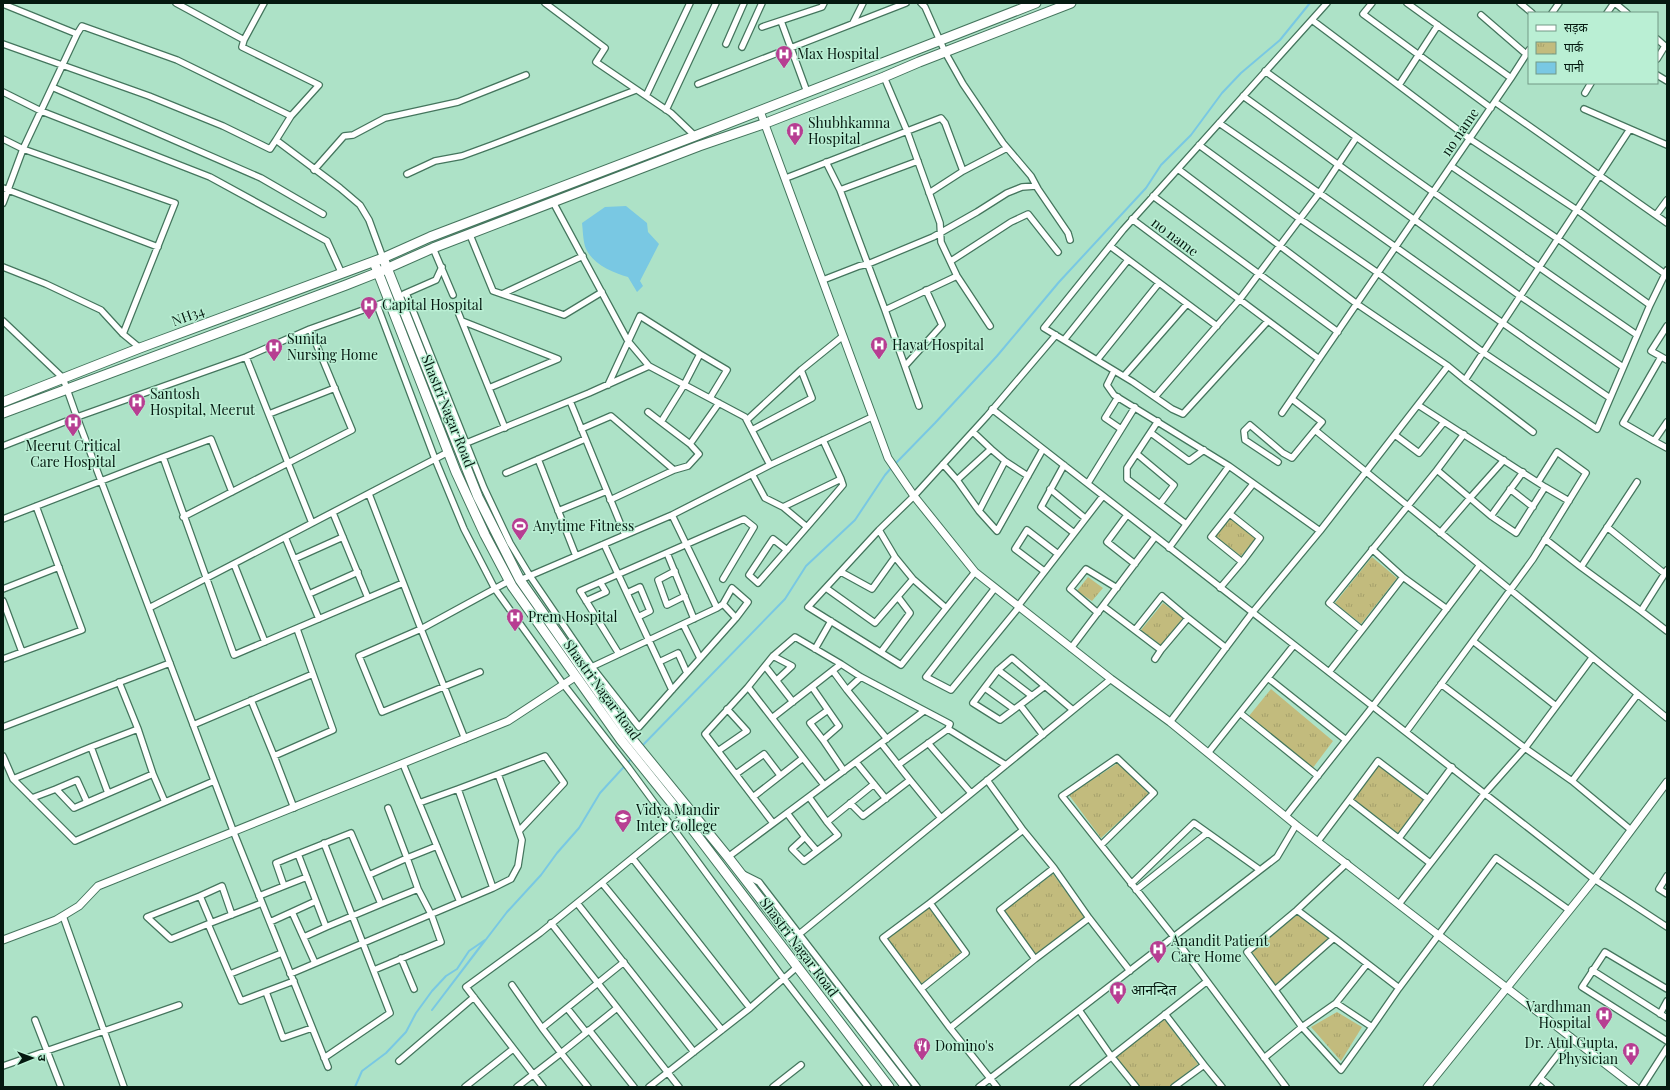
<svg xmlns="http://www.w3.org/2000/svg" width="1670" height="1090" font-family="'Playfair Display','Noto Sans Devanagari',serif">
<defs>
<pattern id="park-tufts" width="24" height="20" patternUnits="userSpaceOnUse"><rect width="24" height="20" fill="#c2bb7d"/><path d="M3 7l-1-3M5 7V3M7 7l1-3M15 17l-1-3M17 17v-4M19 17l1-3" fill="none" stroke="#a5a06b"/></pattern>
</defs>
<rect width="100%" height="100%" fill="#ade2c7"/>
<!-- park -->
<path fill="url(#park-tufts)" d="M1231 517 1256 538 1241 556 1215 536Z
M1372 557 1397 578 1361 624 1335 603Z
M1088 577 1103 588 1092 601 1077 591Z
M1163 603 1183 618 1161 645 1141 630Z
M1271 689 1333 741 1312 769 1249 716Z
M1118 763 1149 794 1101 838 1069 795Z
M1378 765 1423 800 1398 833 1353 799Z
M1053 874 1085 917 1036 955 1004 910Z
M929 907 962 953 921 984 887 938Z
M1298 914 1329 938 1275 985 1252 952Z
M1337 1012 1362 1027 1341 1061 1311 1027Z
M1164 1019 1198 1064 1169 1087H1140L1115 1057Z"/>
<!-- water -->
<path fill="#79c8e3" d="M626 206 647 223 648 232 659 244 640 281 643 286 637 292 628 277C613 273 593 264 586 249 583 242 583 231 582 223L605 207Z"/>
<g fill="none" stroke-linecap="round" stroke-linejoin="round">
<!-- stream -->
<path stroke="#79c8e3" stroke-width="2" d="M895 464 935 423 997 356 1059 282 1146 188 1161 165 1191 135 1222 93 1241 73 1280 40 1310 3
M641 747 785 599 806 566 855 520 885 475 892 467
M355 1087 362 1071 386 1053 406 1032 416 1013 432 991 446 976 457 969 469 951 485 940 432 1010 507 912 541 875 557 853 579 828 600 793 632 758"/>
<defs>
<path id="minor" d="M176 3 244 40
M264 3 244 40 242 47 319 85 291 116 276 140 340 188 360 205 369 220 383 258
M545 3 605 48 596 62 671 113 695 136
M921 3 925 7 945 52 963 84 1003 143 1031 176 1038 189 1068 233 1070 240
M1372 3 1363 14 1491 108
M1520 3 1532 13
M1615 3 1627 13
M3 4 77 34 23 149 3 203
M1552 13 1559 3
M1607 13 1614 3
M1481 15 1526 54
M1312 20 1470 139 1577 210 1665 274
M781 21 807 92
M853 23 863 3
M762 27 822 7 824 3
M77 34 82 26 177 60 291 116
M1657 39 1665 46 1657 59
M3 44 149 96 223 126 270 149 276 140
M726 44 744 3
M742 47 762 3
M1265 71C1388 161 1512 249 1637 335
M1657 75 1667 81
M884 77 907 131 940 223 941 242 957 276 990 326
M1511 78 1529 50
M698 84 906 3
M1399 85 1438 25
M52 87 261 178 323 214
M3 92 41 111 210 177 327 241 342 274
M1585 93 1591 83
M646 96 690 3
M1243 96 1520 296 1623 367
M1495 102 1667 223
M666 110 716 3
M1219 123C1350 213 1479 308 1610 398
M1630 129 1667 145
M3 139 23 149 175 203 123 334
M1199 145 1300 219 1378 273 1484 353 1597 429 1650 305 1558 239 1451 166
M826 162 840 190 885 310 919 406
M314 170 344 136 353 135 385 118 458 102 526 75
M407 174 435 161 462 156 492 145 636 90
M786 178 941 118 945 123 963 171
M3 188 158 247
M840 190 918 161
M929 193 963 171 1007 148
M1153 196 1338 332
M553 202 628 341 649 366
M1656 215 1667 200
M1132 219 1319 359
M470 235 493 291 564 315 602 292
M1110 246 1217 326
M433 248 453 295
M951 261 1011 222 1028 214 1058 252
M3 267 46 284 101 310 123 334 140 348
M823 280 859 266 868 264 933 237 977 212 1007 193 1022 187 1036 186
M406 293 484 488 510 543 530 576 592 667 639 727 736 618 723 604 717 608
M404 294 436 280 442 267
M502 294 583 256
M377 305 388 301
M1650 305 1667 270
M885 310 957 276
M458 312 505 428
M3 321 63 378 75 412 234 833 328 1067
M462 321 558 359 489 388
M1268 321 1183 414 1172 409 1133 382 1044 328 1123 230 1327 3
M1667 326 1651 351 1667 360
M1064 340 1128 260
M246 357 288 463 352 430 310 329
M1097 360 1159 283
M905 366 942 325 926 290
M1448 366 1465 380 1630 129 1584 109
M801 370 843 336
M1114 371 1107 385 1114 395 1229 466 1320 531
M1124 376 1187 304
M1465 380 1533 432
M608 385 640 316 700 354
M1118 397 1105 418 1121 429
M1155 397 1240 299 1320 192 1356 138
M710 398 727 370 700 354 684 385 661 422 690 444 719 403
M1292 399 1322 422 1315 430
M570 401 625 535
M1418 405 1545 487 1516 533 1491 516 1523 472
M992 409 1594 879 1667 927
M648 412 661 422
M1282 413 1511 78 1407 3
M269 414 335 388
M747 420 801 370 812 398 752 430
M1158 421 1127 468V479L1186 524
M1667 422 1654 441 1667 448
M581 429 611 416 674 470 610 500
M973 432 991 449
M1151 433 1189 461 1204 450
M1464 434 1437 470 1470 498 1504 460
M1395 435 1419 453 1444 422
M1654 441 1623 423 1661 357
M464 444 589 393 649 366 745 417 770 465
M3 446 77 417 246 357 310 329 377 305 435 459 448 452
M1137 454 1174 485 1160 504
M163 457 211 439 232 492
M538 459 576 556
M1278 462 1245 440 1244 431 1250 425 1283 453 1292 458 1315 430 1667 718
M943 464 957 480
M1064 465 1041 507 1074 533
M674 470 688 466 699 454 690 444
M506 473 585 439
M752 474 765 498 783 507 841 479 823 440
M1028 476 1005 461 979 511 997 531 1043 449
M1637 482 1581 567 1641 611
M1088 483 1135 407
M1545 487 1569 501
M1050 489 1085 518
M1510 489 1533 507
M369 494 421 629 359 656 382 712 480 672
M783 507 807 527
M558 511 607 491
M979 511 957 480 991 449 1005 461
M333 513 368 598
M1230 514 1260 538 1242 562
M1127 515 1107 542 1135 564
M183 517 288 463 312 523
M3 519 163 457 234 655 403 583
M1607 527 1665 574
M1440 533 1470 498 1491 516
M285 537 319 619
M1545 539 1581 567
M604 544 672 690
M1169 548 1229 466
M787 550 773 539 749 575 758 583C786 551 815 518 843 485L841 479
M667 553 694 619
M895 557 913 579 946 608
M294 559 343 537
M234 564 265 642
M1667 570 1641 611 1667 631
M675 571 658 580 667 605 685 596
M1044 571 1015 549 1027 530 1058 554
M841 572 872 589 895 557 879 530
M975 572 901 665 808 607 879 530 914 496 987 416 1056 335
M1403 577 1447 609
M520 580 672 515 770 465 872 417
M826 588 875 623 913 579
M995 588 926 677 951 690 1019 607
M1220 588 1242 562 1211 537 1253 484
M3 589 59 567
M627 593 640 587 650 611 638 617
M309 594 358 572
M3 601 22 652
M586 601 606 592 600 582
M723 604 732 588 748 602 736 618
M1018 606 1103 496
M1103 606 1161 650 1155 659
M149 608 435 459 464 529 495 589 564 685 628 767 784 979 868 1087
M1098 613 1070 589 1086 569 1117 588
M1188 618 1226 648
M683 624 700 658
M1135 630 1162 596 1188 618 1161 650
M1362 630 1403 577 1372 549
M1473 641 1556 706
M1071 648 1155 537
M815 649 831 621
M881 652 910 613 898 597
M619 654 580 591 744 519 754 527 723 579
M773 656 792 666 777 680
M3 659 82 630 36 506
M659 662 678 653 687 673
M765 666 793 702
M998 670 1032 696
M583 671 717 608 672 515
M833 671 847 690
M1329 672 1362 630 1329 603 1437 470
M861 677 847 690 887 739
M1268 678 1346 740
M119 682 138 729
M1441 684 1525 748 1592 658
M748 687 705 734 773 823
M812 687 839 726 823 740 810 723 828 710
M985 688 1014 709
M251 700 274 756 333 730 313 674
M1020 705 1045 686
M1240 713 1318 776
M772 718 841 664 861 677 950 724 948 729 898 765
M1170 722 1252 613 1320 531 1448 366 1357 304 1178 169
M193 725 313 674 297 629
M3 727 170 663
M948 729 1006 765
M1406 732 1533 559 1586 473 1557 452 1538 482
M1043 735 1020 705 1000 720 973 703 998 670 1012 658 1073 710
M465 739 421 629 509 581
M823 740 844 771
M928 743 971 793
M91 747 13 779 75 841 214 781
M718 751 747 731 727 709
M1208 753 1294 645
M3 756 13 779
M274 756 294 808
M856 762 886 799
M498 774 545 756 564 783 519 831
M736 774 764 754 780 775
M910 780 941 818
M987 780 1023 830
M824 785 748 687 773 656 795 637 841 664
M458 789 498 774 522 840 518 866 511 879 493 888
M108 793 91 747 138 729 153 774
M753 797 803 758
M809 797 827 822
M32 798 56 789
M1349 800 1378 761 1428 799
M87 802 77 780 56 789 74 808 153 774 165 802
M419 803 458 789 493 888 460 902
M850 803 863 816 910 780 881 743
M388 808 407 858 437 846
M787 813 805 837 792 849 804 861 838 835 827 822 874 784
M1286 816 1373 706 1480 565
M1631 830 1572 781 1637 695
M805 837 817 851
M1399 838 1452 767
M1318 841 1349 800 1430 863
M324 843 390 1013 324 1058
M1101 845 1154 793 1117 758 1062 796 1174 937 1286 1087
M298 854 276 863 284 886 307 877
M728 857 924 711
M633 859 750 1008
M743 874 759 882 917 1087
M369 875 407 858 418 889 381 904
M1667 876 1659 889 1667 894
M602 883 722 1030
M1131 884 1194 823 1260 870
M1136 890 1207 833
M200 896 222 886 232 915
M259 896 284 886
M262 903 208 924 241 1001 294 981
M577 903 694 1052
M930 903 1023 830 1054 868
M1399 904 1485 793 1525 748 1572 781
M1297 910 1347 863
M63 916 124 1087
M1089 918 1130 971
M270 922 292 912
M551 923 679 1087
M208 924 171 939 147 917 200 896 211 922
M304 937 326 927
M1334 938 1399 988 1372 1027
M792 940 1111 679
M401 958 414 989
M315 963 292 912 316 901 326 927 381 904 351 833 298 854 316 901
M374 970 441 942 431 914 418 889
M1592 970 1667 1018
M230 974 282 953
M290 974 460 902 403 764
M512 985 542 1028
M1399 988 1496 858 1569 910
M921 989 966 953 930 903 883 938 950 1028
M1667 989 1605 952 1582 987 1667 1041
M266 992 283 1038 312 1028
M1336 1003 1372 1027 1341 1070 1302 1027Z
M1336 1003 1367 964
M567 1008 586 1032
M617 1008 561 1053 542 1028 624 962
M1079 1010 1111 1056 1136 1087
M1165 1014 1204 1065 1174 1087
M1660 1014 1667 1001
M35 1020 61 1087
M589 1030 634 1087
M1264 1058 1302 1027 1247 952 1297 910 1334 938 1275 990
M399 1061 474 997
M1204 1065 1222 1087
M3 1066 179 1005
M1540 1078 1551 1087
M465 1087 513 1049
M517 1087 561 1053 588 1087
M543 1087 466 987 540 933 684 816
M649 1087 750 1008 797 967
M773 1087 801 1065
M979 1087 1277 857 1296 825
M997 1087 950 1028 1035 959 1000 910 1054 868 1089 918 1035 959
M1073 1087 1206 982
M1533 1087 1571 1037
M1642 1087 1667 1048"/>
<path id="tertiary" d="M760 111 888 458 914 496 975 572 1111 679 1170 722 1296 825 1635 1087
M3 940 56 920 79 906 98 886 508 721 575 677
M1427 1087 1597 876 1667 782"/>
<path id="primary" d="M383 258 430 237 695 136 1036 3
M388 268 433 248 699 146 766 123 884 77 919 62 1071 3"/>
<path id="trunk" d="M374 262 456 472 485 535 512 586 621 740 683 817 889 1087
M3 402 140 348 383 258 478 497 520 580 627 733 728 857 906 1087
M3 413 346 285 384 270"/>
</defs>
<!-- minor casing -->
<use href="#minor" stroke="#44755d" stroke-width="8"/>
<!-- tertiary casing -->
<use href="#tertiary" stroke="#44755d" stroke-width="9"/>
<!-- primary casing -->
<use href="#primary" stroke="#44755d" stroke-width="11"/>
<!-- trunk casing -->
<use href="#trunk" stroke="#44755d" stroke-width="11"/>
<!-- minor -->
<use href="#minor" stroke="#fff" stroke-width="5.5"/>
<!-- tertiary -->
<use href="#tertiary" stroke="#fff" stroke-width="7"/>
<!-- primary -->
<use href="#primary" stroke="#fff" stroke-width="9"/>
<!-- trunk -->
<use href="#trunk" stroke="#fff" stroke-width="9"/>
</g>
<!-- icons -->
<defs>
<symbol id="hospital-pin" viewBox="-11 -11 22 30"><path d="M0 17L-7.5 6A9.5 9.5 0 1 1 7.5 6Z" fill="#b73e92" stroke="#baefd4"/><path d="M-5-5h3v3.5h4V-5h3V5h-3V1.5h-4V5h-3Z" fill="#fff"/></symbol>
<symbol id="stadium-pin" viewBox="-11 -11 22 30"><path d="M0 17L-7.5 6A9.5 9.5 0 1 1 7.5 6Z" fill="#b73e92" stroke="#baefd4"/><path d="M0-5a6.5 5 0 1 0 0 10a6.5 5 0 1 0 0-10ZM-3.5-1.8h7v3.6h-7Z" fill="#fff"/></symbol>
<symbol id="school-pin" viewBox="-11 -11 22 30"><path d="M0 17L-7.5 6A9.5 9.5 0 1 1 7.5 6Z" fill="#b73e92" stroke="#baefd4"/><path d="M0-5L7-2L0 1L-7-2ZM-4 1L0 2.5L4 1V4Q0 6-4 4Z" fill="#fff"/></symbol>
<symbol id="restaurant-pin" viewBox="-11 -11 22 30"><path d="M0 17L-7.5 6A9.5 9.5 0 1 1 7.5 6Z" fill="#b73e92" stroke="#baefd4"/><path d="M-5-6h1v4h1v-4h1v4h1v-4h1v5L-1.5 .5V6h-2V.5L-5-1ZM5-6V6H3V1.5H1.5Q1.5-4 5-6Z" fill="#fff"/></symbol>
</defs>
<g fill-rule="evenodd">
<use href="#hospital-pin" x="774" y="44" width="20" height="27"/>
<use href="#hospital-pin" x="785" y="121" width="20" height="27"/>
<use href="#hospital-pin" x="359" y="295" width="20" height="27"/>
<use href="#hospital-pin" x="869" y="335" width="20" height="27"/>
<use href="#hospital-pin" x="264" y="337" width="20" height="27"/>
<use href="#hospital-pin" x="127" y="392" width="20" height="27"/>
<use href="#hospital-pin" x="63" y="412" width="20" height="27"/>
<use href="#stadium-pin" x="510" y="516" width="20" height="27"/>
<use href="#hospital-pin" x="505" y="607" width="20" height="27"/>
<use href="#school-pin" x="613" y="808" width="20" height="27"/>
<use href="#hospital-pin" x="1148" y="939" width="20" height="27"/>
<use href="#hospital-pin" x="1108" y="980" width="20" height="27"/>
<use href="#hospital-pin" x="1594" y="1005" width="20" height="27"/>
<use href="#restaurant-pin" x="912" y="1036" width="20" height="27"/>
<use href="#hospital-pin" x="1621" y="1041" width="20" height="27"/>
</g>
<g text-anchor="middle" stroke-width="3" stroke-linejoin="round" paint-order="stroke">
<!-- poi labels -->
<g font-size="14" fill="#051910" stroke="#baefd4" text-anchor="start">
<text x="797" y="59">Max Hospital</text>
<text x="808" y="128">Shubhkamna<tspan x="808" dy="16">Hospital</tspan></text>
<text x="382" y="310">Capital Hospital</text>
<text x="287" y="344">Sunita<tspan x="287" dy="16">Nursing Home</tspan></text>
<text x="892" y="350">Hayat Hospital</text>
<text x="150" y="399">Santosh<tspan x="150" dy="16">Hospital, Meerut</tspan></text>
<text x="73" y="451" text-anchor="middle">Meerut Critical<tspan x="73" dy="16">Care Hospital</tspan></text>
<text x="533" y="531">Anytime Fitness</text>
<text x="528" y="622">Prem Hospital</text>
<text x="636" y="815">Vidya Mandir<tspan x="636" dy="16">Inter College</tspan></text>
<text x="1171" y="946">Anandit Patient<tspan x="1171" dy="16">Care Home</tspan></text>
<text x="1131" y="995">आनन्दित</text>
<text x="1591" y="1012" text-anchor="end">Vardhman<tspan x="1591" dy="16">Hospital</tspan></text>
<text x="1618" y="1048" text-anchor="end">Dr. Atul Gupta,<tspan x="1618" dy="16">Physician</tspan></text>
<text x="935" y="1051">Domino's</text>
</g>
<!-- street labels -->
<g font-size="14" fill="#051910" stroke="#baefd4">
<text transform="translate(1460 132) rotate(-56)" y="5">no name</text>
<text transform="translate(1175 237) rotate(37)" y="5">no name</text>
<text transform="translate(188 316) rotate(-20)" y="5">NH34</text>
<text transform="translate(448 411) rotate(68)" y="5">Shastri Nagar Road</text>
<text transform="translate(602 690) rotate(54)" y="5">Shastri Nagar Road</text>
<text transform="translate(799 947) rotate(53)" y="5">Shastri Nagar Road</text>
</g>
</g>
<!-- border -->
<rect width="1670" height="1090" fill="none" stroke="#051910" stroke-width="8"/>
<!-- legend -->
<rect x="1528" y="12" width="130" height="72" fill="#baefd4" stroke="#729986"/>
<rect x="1536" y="25" width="20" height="6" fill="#ffffff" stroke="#729986"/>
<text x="1564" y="32" font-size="12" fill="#051910">सड़क</text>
<rect x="1536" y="42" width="20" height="12" fill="url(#park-tufts)" stroke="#729986"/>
<text x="1564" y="52" font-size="12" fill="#051910">पार्क</text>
<rect x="1536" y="62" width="20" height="12" fill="#79c8e3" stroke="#729986"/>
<text x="1564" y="72" font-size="12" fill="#051910">पानी</text>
<!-- north arrow -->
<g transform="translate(32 1058) rotate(89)" stroke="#baefd4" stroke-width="3" paint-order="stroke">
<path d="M0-3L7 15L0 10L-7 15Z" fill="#051910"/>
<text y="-6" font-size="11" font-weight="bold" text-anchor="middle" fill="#051910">उ</text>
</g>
</svg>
